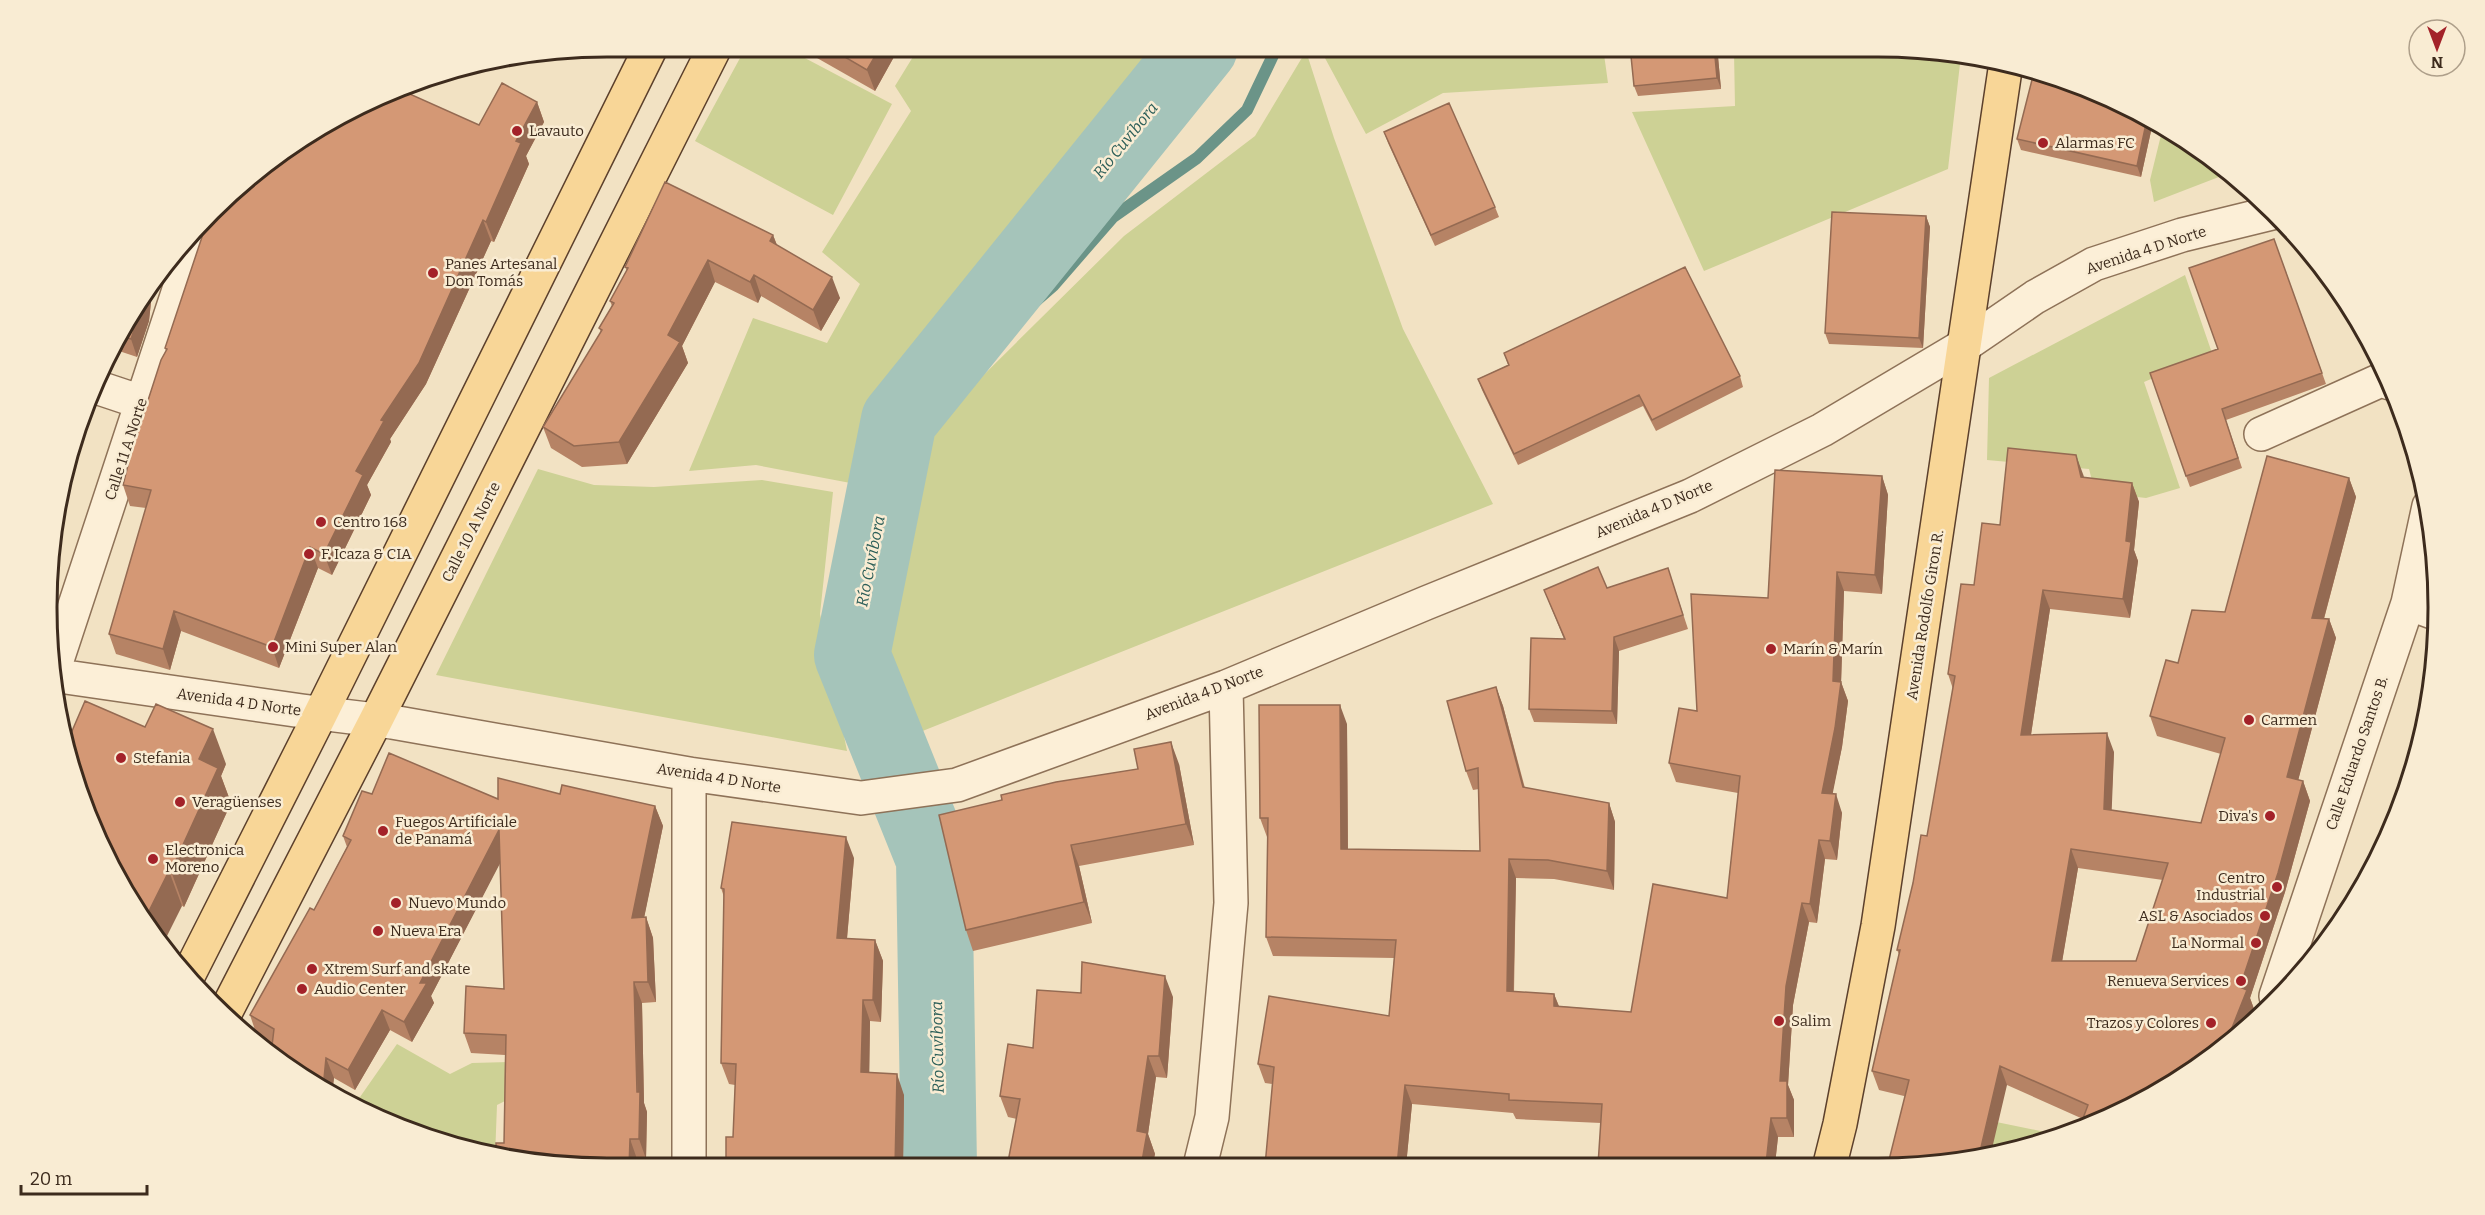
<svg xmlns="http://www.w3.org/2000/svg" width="2485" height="1215" font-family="Bitter,serif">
<rect width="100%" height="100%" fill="#f2e2c3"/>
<!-- green -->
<path fill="#cdd195" d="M746 47H784L892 104 833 215 695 141Z
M919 47H953L973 54 977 47H1172L877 413 861 485 756 465 689 471 753 318 827 343 860 284 822 252 911 111 895 86Z
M1319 47H1603L1608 83 1443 93 1366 134Z
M1830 47H1878L1961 55 1948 169 1704 271 1632 112 1735 106 1734 52 1821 50Z
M1306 51 1334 138 1403 329 1493 504 915 734 881 645 934 424 1124 236 1255 136Z
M2163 127 2189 141 2224 170V175L2154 202 2150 180Z
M2185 275 2212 353 2144 382 2180 488 2146 498 2095 492 2089 469 1987 460 1989 378Z
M538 469 594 485 654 487 762 480 833 492 820 614 847 751 436 675Z
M397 1044 450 1074 472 1063 509 1062 507 1100 497 1105 495 1157 392 1126 344 1100 345 1094 360 1097Z
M1904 1103 2055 1134 1951 1164Z"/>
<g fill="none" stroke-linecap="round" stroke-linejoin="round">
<!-- stream -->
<path stroke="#6b9488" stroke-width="12" d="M899 420 1053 286 1113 217 1197 158 1247 110 1277 47"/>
<!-- river -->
<path stroke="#a5c4ba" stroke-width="76" d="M939 1167 934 859 852 655 899 420 1200 47"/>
<defs>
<path id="minor" d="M99 388 141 402
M2261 434 2381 380 2390 383
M2408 603 2438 614
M52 675 302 711 392 722 689 774 861 798 957 785 1226 687 1426 603 1690 496 1822 430 1965 345 2035 297 2094 264 2182 235 2276 212
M52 675 201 223
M2276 996 2408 603 2429 506
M1200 1166 1212 1117 1231 903 1226 687
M689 1168V774"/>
<path id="major" d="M189 974 321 713 651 47
M224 1015 376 720 715 47
M1830 1164 1840 1124 1878 926 2006 63"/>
</defs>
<!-- minor casing -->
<use href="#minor" stroke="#8e7258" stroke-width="36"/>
<!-- major casing -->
<use href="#major" stroke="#5c402c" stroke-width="36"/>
<!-- minor -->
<use href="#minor" stroke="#fcefd7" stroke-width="33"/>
<!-- major -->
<use href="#major" stroke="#f8d697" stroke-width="33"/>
</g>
<!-- wall -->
<path fill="#b68365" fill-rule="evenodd" d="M796 46H900L875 91Z
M1630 46H1717L1721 89 1638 96 1634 86Z
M2092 89 2153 122 2141 177 2021 150 2017 139Z
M537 102 544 122 526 156 529 164 494 242 491 241 426 384 390 439 391 442 367 485 371 495 332 575 318 568 279 668 181 631 170 670 116 654 109 634 146 508 130 506 123 485 166 351 165 348 479 125Z
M1384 132 1495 207 1499 217 1435 246 1388 143Z
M1926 216 1930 227 1923 348 1829 344 1825 333Z
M773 235 777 245 840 298 821 331 761 296 758 303 715 282 682 346 688 363 627 464 582 467 551 448 543 427 601 332 599 328 612 306 610 301 627 271 625 267Z
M2274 239 2326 384 2226 420 2242 468 2190 487 2186 476 2218 349Z
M153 283 149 321 137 357 113 349 122 327Z
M1504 353 1740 376 1743 387 1656 431 1643 406 1518 465 1482 390 1478 379 1508 365Z
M2083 474 2084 478 2132 483 2139 502 2134 550 2138 561 2130 618 2050 609 2031 735 2114 752 2111 810 2201 823 2221 754 2157 736 2150 716 2178 663 2225 612 2349 478 2356 497 2324 619H2329L2336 638 2298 780 2303 781 2310 801 2285 892 2250 998 2254 1009 2083 1119 2007 1085 1904 1096 1879 1090 1872 1071 1899 954 1897 950 1927 836 1953 689 1948 674 1974 585 2000 525ZM2078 868 2163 880 2136 961H2062Z
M1882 476 1888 495 1882 594 1844 591 1841 682 1848 701 1842 747 1832 794 1842 813 1837 860 1825 859 1817 923 1809 922 1793 1005 1788 1085 1794 1100V1137H1778L1775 1164 1598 1165 1601 1123 1516 1119 1513 1113 1412 1104 1406 1166H1265L1273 1084 1265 1083 1258 1064 1389 1016 1394 958 1273 956 1266 937 1268 837H1267L1260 818 1347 724 1348 849 1480 851 1479 789 1473 790 1466 771 1496 687 1503 706 1525 788 1609 803 1615 822 1614 890 1554 879 1516 878 1514 992 1554 994 1559 1006 1631 1012 1727 898 1738 793 1676 782 1669 763 1697 711 1768 598Z
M1668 568 1688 629 1619 651 1617 724 1534 722 1529 709 1564 639 1544 590 1607 588Z
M226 764 221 776 231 803 184 907 105 856Z
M1179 764 1194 845 1079 866 1092 923 973 951 966 930 1002 800Z
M372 794 498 799 560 794 655 806 663 826 644 917H646L653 938 656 1002 642 1003 644 1103 647 1112 646 1159H637V1168H607L504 1143 505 1055 471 1053 464 1033 504 989 500 862 431 996 434 1003 412 1042 390 1030 355 1090 334 1078 332 1093 296 1074 272 1044 257 1036 250 1015 314 910 347 847 343 836Z
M854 858 847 939 875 940 883 961 881 1022 870 1021 869 1073 904 1095 903 1167 726 1168 733 1137 735 1085 729 1084 721 1063 724 897 721 888Z
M1081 993 1173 997 1167 1078 1156 1077 1148 1134 1155 1154 1152 1167H1007L1017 1119 1008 1117 1000 1096 1033 1048Z"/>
<!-- shaded-wall -->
<path fill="#946a52" d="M881 46H900L875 91 867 70Z
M1714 46H1717L1721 89 1717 78Z
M537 102 544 122 526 156 529 164 494 242 486 222 516 141Z
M2147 119 2153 122 2141 177 2137 166Z
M1926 216 1930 227 1923 348 1919 338Z
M483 220 491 241 426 384 390 439 391 442 367 485 371 495 332 575 324 554 356 471Z
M773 235 781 256 770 241Z
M708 260 715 282 682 346 688 363 627 464 619 442 668 335Z
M754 275 761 296 758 303 750 282Z
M832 277 840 298 821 331 813 310Z
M153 283 149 321 137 357 131 339 143 297Z
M2076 455 2083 474 2088 496 2081 477Z
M1882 476 1888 495 1882 594 1875 575Z
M2349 478 2356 497 2319 637 2312 618Z
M2132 483 2139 502 2134 550 2138 561 2130 618 2123 599 2126 541Z
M310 547 318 568 279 668 272 647Z
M1837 572 1844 591 1841 685V682L1848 701 1842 747 1829 812 1822 793 1833 681Z
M2043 590 2050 609 2028 754 2021 735Z
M174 611 181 631 170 670 163 649Z
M2329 619 2336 638 2294 796 2287 777Z
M1614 637 1619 651 1617 724 1612 711Z
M1496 687 1503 706 1529 806 1523 787Z
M1340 705 1347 724 1348 868 1341 849Z
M213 729 226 764 221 776 231 803 184 907 171 871 199 759Z
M2107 733 2114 752 2111 828 2104 809Z
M1171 742 1179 764 1194 845 1186 824Z
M2303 781 2310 801 2285 892 2250 998 2254 1009 2248 1024 2224 1048 2240 987Z
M1836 794 1842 813 1837 860 1830 841Z
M1609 803 1615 822 1614 890 1607 871Z
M655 806 663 826 640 938 632 918Z
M499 830 507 850 431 996 434 1003 412 1042 404 1022 420 983Z
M846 837 854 858 845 960 837 938Z
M1819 840 1825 859 1817 923 1810 904Z
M1071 845 1079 866 1092 923 1084 902Z
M2071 849 2078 868 2059 980 2052 961Z
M1509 859 1516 878 1513 1010 1507 991Z
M169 871 182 906 165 940 147 915Z
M1802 903 1809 922 1793 1005 1788 1085 1794 1100V1137L1787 1118 1780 1081 1786 986Z
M646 917 653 938 656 1002 648 982Z
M875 940 883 961 881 1022 873 1000Z
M1165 976 1173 997 1167 1078 1159 1056Z
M634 982 642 1003 644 1103 647 1112 646 1159 639 1139Z
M1554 994 1561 1012 1554 1006Z
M863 1000 870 1021 869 1094 861 1072Z
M382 1010 390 1030 355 1090 348 1070Z
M1148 1056 1156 1077 1148 1134 1155 1154 1152 1167H1141L1137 1131Z
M326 1058 334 1078 332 1093 323 1089Z
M2000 1066 2007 1085 1991 1153 1979 1156Z
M897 1074 904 1095 903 1167H895Z
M1405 1085 1412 1104 1406 1166H1397Z
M1771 1118 1778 1137 1775 1164H1766Z
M630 1139 637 1159V1168H629Z"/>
<!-- building -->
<path fill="#d49875" stroke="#946a52" stroke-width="1.5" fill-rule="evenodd" d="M826 46H881L867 70Z
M1630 46H1714L1717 78 1634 86Z
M2034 72 2092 89 2147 119 2137 166 2017 139Z
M502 83 537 102 516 141 521 143 486 222 483 220 419 363 381 420 384 421 356 471 363 475 324 554 310 547 272 647 174 611 163 649 109 634 151 490 123 485 131 453 161 360 167 349 165 348 209 216 266 163 401 90 479 125Z
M1449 103 1495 207 1431 235 1384 132Z
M665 182 773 235 770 241 832 277 813 310 754 275 750 282 708 260 668 335 680 342 619 442 574 446 543 427 602 330 599 328 614 303 610 301 628 268 625 267Z
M1832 212 1926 216 1919 338 1825 333Z
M2274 239 2322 373 2222 409 2238 458 2186 476 2150 373 2218 349 2189 268Z
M1685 267 1740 376 1652 420 1639 395 1514 454 1478 379 1509 365 1504 353Z
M143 297V303L131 339 119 335 122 327Z
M2008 448 2076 455 2081 477 2132 483 2126 541 2131 542 2123 599 2043 590 2021 735 2107 733 2104 809 2201 823 2225 738 2150 716 2166 660 2178 663 2192 610 2225 612 2267 456 2349 478 2312 618 2329 619 2287 777 2303 781 2278 873 2240 987 2247 990 2224 1048 2219 1052 2092 1126 2079 1129 2088 1105 2000 1066 1979 1156 1951 1164H1888L1909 1080 1872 1071 1900 950H1897L1913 883 1921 835 1927 836 1955 676 1948 674 1961 584 1974 585 1982 523 2000 525ZM2071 849 2168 863 2136 961H2052Z
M1775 470 1882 476 1875 575 1837 572 1833 681 1841 682 1835 728 1822 793 1836 794 1830 841 1819 840 1810 904 1802 903 1786 986 1780 1081H1787V1118H1771L1766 1164 1598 1165 1602 1104 1509 1100V1094L1405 1085 1397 1166H1265L1274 1067 1258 1064 1269 996 1389 1016 1396 940 1266 937 1268 818H1260L1259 705H1340L1341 849 1480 851 1478 768 1466 771 1447 701 1496 687 1523 787 1609 803 1607 871 1548 860 1509 859 1507 991 1554 994V1006L1631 1012 1653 884 1727 898 1740 776 1669 763 1679 708 1697 711 1691 594 1768 598Z
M1598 567 1607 588 1668 568 1683 615 1614 637 1612 711 1529 709 1531 638 1565 639 1544 590Z
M85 701 145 727 156 704 213 729 199 759 218 768 171 871H169L147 915 105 856 69 738Z
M1171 742 1186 824 1071 845 1084 902 966 930 939 815 1002 800 1001 795 1056 782 1138 769 1134 749Z
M389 753 498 799V778L560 794 562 785 655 806 632 918 646 917 648 982H634L637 1092H640L639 1139H630L629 1168H607L496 1157V1143H504L506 1035 464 1033 466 986 504 989 499 830 420 983H427L404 1022 382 1010 348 1070 326 1058 323 1089 296 1074 271 1054 274 1029 250 1015 310 908 314 910 351 840 343 836 362 791 372 794Z
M732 822 846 837 837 938 875 940 873 1000H863L861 1072 897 1074 895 1167 726 1168V1137H733L736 1064 721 1063 724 889 721 888Z
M1082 962 1165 976 1159 1056H1148L1137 1131 1147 1133 1141 1167H1007L1020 1099 1000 1096 1008 1044 1033 1048 1037 990 1081 993Z"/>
<!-- markers -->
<g fill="#a32229" stroke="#f9ecd3" stroke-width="2">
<circle cx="517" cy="131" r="6"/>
<circle cx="2043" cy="143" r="6"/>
<circle cx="433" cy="273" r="6"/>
<circle cx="321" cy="522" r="6"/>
<circle cx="309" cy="554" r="6"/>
<circle cx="273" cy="647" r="6"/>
<circle cx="1771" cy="649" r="6"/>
<circle cx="2249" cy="720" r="6"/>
<circle cx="121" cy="758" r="6"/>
<circle cx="180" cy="802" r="6"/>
<circle cx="2270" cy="816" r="6"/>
<circle cx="383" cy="831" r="6"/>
<circle cx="153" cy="859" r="6"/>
<circle cx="2277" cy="887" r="6"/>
<circle cx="396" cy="903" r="6"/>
<circle cx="2265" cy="916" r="6"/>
<circle cx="378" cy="931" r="6"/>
<circle cx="2256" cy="943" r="6"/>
<circle cx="312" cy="969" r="6"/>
<circle cx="2241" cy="981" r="6"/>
<circle cx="302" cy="989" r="6"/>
<circle cx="1779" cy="1021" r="6"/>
<circle cx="2211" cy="1023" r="6"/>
</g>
<g text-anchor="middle" stroke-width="5" stroke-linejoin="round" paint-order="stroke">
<!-- poi labels -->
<g font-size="15" fill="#3d2b1d" stroke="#f9ecd3" text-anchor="start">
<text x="529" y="136">Lavauto</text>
<text x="2055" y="148">Alarmas FC</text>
<text x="445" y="269">Panes Artesanal<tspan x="445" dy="17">Don Tomás</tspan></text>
<text x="333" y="527">Centro 168</text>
<text x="321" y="559">F. Icaza &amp; CIA</text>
<text x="285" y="652">Mini Super Alan</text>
<text x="1783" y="654">Marín &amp; Marín</text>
<text x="2261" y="725">Carmen</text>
<text x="133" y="763">Stefania</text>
<text x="192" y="807">Veragüenses</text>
<text x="2258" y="821" text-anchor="end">Diva's</text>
<text x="395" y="827">Fuegos Artificiale<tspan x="395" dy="17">de Panamá</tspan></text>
<text x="165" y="855">Electronica<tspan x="165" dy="17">Moreno</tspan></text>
<text x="2265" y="883" text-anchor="end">Centro<tspan x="2265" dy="17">Industrial</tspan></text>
<text x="408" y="908">Nuevo Mundo</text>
<text x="2253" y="921" text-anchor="end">ASL &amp; Asociados</text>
<text x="390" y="936">Nueva Era</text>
<text x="2244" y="948" text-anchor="end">La Normal</text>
<text x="324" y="974">Xtrem Surf and skate</text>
<text x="2229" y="986" text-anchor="end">Renueva Services</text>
<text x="314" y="994">Audio Center</text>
<text x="1791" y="1026">Salim</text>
<text x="2199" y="1028" text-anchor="end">Trazos y Colores</text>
</g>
<!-- street labels -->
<g font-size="15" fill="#3d2b1d" stroke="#f9ecd3">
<text transform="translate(2146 250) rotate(-18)" y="5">Avenida 4 D Norte</text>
<text transform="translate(126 449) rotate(-72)" y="5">Calle 11 A Norte</text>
<text transform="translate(1654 509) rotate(-23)" y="5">Avenida 4 D Norte</text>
<text transform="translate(471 532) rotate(-63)" y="5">Calle 10 A Norte</text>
<text transform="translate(1925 615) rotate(-81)" y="5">Avenida Rodolfo Giron R.</text>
<text transform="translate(1204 693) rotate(-21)" y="5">Avenida 4 D Norte</text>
<text transform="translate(239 702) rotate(8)" y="5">Avenida 4 D Norte</text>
<text transform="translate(2357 753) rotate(-71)" y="5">Calle Eduardo Santos B.</text>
<text transform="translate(719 778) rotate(9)" y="5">Avenida 4 D Norte</text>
</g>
<!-- water labels -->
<g font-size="16" font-style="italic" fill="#2b5e58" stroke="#f9ecd3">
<text transform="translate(1125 140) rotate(-51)" y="6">Río Cuvíbora</text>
<text transform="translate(870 561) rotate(-79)" y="6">Río Cuvíbora</text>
<text transform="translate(937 1047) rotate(-91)" y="6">Río Cuvíbora</text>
</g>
</g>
<!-- crop -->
<path d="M0 0H2485V1215H0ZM607 57H1878A550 550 0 0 1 2428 607V608A550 550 0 0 1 1878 1158H607A550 550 0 0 1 57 608V607A550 550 0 0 1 607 57Z" fill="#f9ecd3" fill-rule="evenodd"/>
<path fill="none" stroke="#3d2b1d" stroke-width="3" d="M607 57H1878A550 550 0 0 1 2428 607V608A550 550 0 0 1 1878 1158H607A550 550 0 0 1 57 608V607A550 550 0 0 1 607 57Z"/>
<!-- north arrow -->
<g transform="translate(2437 48) rotate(180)"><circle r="28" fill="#f9ecd3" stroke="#ae9f8a" stroke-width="1.5"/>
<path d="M0-4.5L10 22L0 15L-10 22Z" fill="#a32229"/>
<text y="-9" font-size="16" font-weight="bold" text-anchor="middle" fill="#3d2b1d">N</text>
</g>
<!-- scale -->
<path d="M21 1185v9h126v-9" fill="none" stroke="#3d2b1d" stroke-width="3"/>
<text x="30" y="1185" font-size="18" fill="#3d2b1d" stroke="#f9ecd3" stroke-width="4.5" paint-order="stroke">20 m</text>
</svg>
